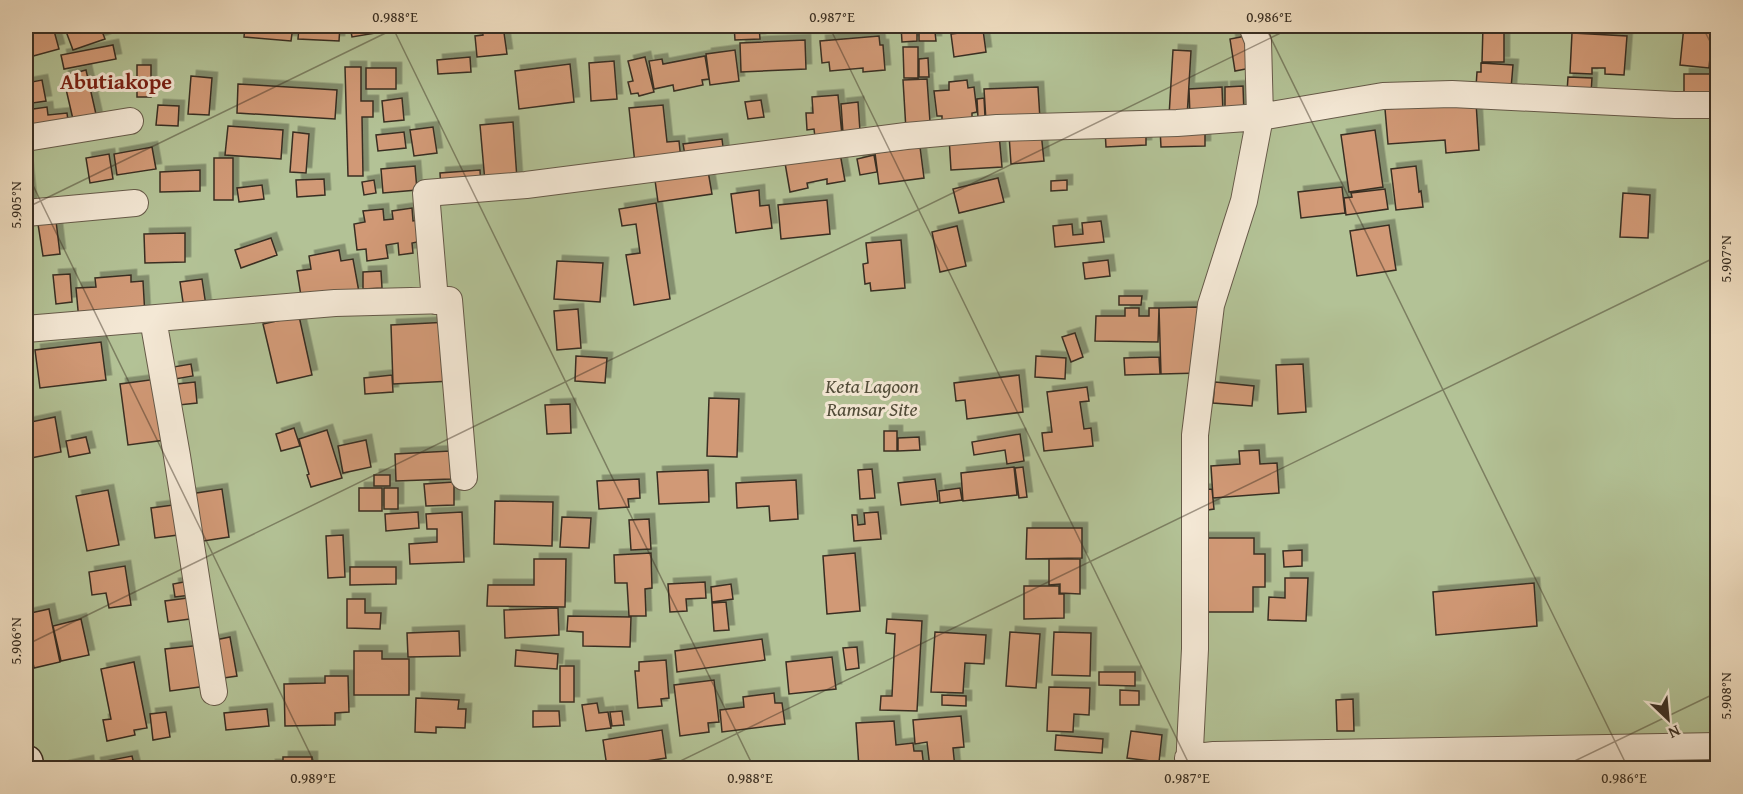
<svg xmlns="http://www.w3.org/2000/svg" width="1743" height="794" font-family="'Gentium Book Plus',serif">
<defs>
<filter id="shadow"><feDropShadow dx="5.5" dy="-5.5" stdDeviation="0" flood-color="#0004"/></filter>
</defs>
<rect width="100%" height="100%" fill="#eedcbf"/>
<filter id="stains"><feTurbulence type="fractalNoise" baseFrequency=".00333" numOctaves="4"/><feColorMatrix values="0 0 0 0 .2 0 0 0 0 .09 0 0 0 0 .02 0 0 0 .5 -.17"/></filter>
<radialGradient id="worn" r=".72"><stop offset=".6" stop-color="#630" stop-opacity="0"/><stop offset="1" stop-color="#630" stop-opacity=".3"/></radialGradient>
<!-- green -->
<path fill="#b3c296" stroke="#76785c" stroke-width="1.5" d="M26 26H1717V768H26Z"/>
<!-- building -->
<path fill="#d19976" stroke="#392e22" stroke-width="1.5" filter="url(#shadow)" d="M64 26H100L105 39 73 50Z
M245 26H293L291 41 244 37Z
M299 26H340L339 41 298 39Z
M350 26H374L376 33 352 37Z
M482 26H503L507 54 477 57 475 36 483 35Z
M734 26H759L760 39 735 40Z
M778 26H813L814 31 779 33Z
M901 26H917V41L902 42Z
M1483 26H1504V62H1482Z
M1573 26H1625V30L1573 28Z
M1684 26H1713L1709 68 1680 65Z
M53 27 59 49 26 58V35Z
M1718 28V94H1713Z
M983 30 986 52 954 57 951 34Z
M935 32 936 41H919V33Z
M1572 33 1627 36 1624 75 1605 74V68H1592V74L1570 73Z
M879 36 880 45H883L885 70 863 72V68L830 71 829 62 822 63 820 41Z
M1246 36 1251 68 1235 71 1230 39Z
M805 40 806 69 741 72 740 43Z
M113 45 116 59 64 69 61 55Z
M903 47H918V78H904Z
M735 50 739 81 710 85 706 54Z
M1173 50 1191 51 1187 117 1169 116Z
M705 56 709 79 702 80 703 85 674 91 673 85 654 89 649 61 662 59 663 64Z
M470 57 471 72 438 74 437 60Z
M645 57 654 92 639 96 638 93 631 94 628 82 633 81 628 61Z
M928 58 929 77H919V59Z
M614 61 617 99 591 101 589 63Z
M1481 63 1513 65 1511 89 1476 87 1477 72H1481Z
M570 64 574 102 519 109 515 71Z
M137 65H151V97H137Z
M345 67H361V101H373V117H362L363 176H348Z
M366 68H396V89H366Z
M86 70 98 123 75 128 63 76Z
M1684 74H1712V99L1684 98Z
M191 76 212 78 209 115 188 114Z
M1568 77 1592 78 1591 94 1567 92Z
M927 79 930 122 906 130 903 80Z
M42 80 46 101 26 104V83Z
M967 80 968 88 974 87 977 112 972 113V118L942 121V116H937L934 91 949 90V82Z
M238 84 337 90 335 119 237 113Z
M1243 86 1244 114 1225 115V87Z
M1038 87 1040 119 986 121 984 89Z
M1222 87 1223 114 1190 116 1189 89Z
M838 95 842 135 815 137 814 129 807 130 806 113H813L812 97Z
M402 98 404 120 384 122 382 101Z
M984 98 985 117 978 118 977 99Z
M761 100 764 117 748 119 745 102Z
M858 102 860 131 843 133 841 104Z
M1476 102 1479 150 1446 153 1445 140 1388 144 1385 109Z
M158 105 179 106 178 126 156 125Z
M663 105 667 142 679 141 681 160 635 164 629 108Z
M47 107 48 115 67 113 69 128 27 134 26 110Z
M513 122 517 179 485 182 480 125Z
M228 126 283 130 281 159 225 155Z
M433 127 437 153 414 156 410 130Z
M1205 128V146L1161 147 1160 129Z
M1146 129V145L1106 147 1105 130Z
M1375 130 1383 187 1349 192 1341 135Z
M293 132 309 134 306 173 290 172Z
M404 132 406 148 378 151 376 135Z
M1041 132 1044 161 1011 164 1009 135Z
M999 134 1002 167 951 170 949 137Z
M722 139 724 155 686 161 683 144Z
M152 147 156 169 117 175 114 154Z
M920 147 924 178 879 184 875 153Z
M840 153 845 181 827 184V179L807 183 808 188 790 192 785 163Z
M109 154 113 179 90 183 86 158Z
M26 155 32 210 26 211Z
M874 155 877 172 860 175 857 159Z
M214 158H233V200H214Z
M707 165 712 194 658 202 654 173Z
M415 166 417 190 383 193 381 169Z
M1416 166 1419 192 1421 191 1423 207 1396 210 1391 169Z
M200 170V191L160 192V172Z
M480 170 481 187 441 190 440 173Z
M998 178 1004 202 959 213 953 189Z
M324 179 325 195 297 197 296 180Z
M374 180 376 193 364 195 362 182Z
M1067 180V190L1051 191V181Z
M262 185 264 199 239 202 237 188Z
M1342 187 1345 213 1301 218 1298 192Z
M1385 189 1388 209 1346 215 1344 198 1352 197 1351 193Z
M759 190 760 206 769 205 772 228 736 233 731 194Z
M1623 193 1650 195 1648 238 1620 237Z
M827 200 830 234 781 239 778 205Z
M656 203 670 299 634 305 626 255 640 253 636 224 622 226 619 209Z
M412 208 413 221 419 220 422 241 412 243 413 253 399 255 398 243 386 245 388 258 367 261 366 249 357 250 354 224 365 222 363 211 383 209 384 220 393 219 392 211Z
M56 221 60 254 43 256 38 224Z
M1101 221 1104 242 1055 247 1053 226 1072 224 1073 235 1083 234 1082 223Z
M1389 225 1396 270 1357 276 1350 231Z
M957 226 966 266 940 272 932 232Z
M185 233V262L145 263 144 234Z
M271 238 277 255 241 268 235 250Z
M901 240 905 288 871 291 870 283 865 284 863 264 868 263 866 243Z
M339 250 341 261 353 259 359 292 302 302 297 271 311 269 309 256Z
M1108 260 1110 276 1085 279 1083 263Z
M557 261 603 263 600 302 554 299Z
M381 271 382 288 363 289V272Z
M70 274 72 302 56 304 53 275Z
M131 275V282L143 281 145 316 79 321 76 288 96 287 95 278Z
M202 279 206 306 184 309 180 282Z
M1119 296H1142L1141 305H1119Z
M1198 307 1200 373 1161 374 1159 308Z
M1125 308H1139V316H1149V308H1159L1158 342 1095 341 1096 316H1125Z
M578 309 581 348 557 350 554 311Z
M299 316 312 375 277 383 263 324Z
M449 322 452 381 393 384 391 325Z
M1075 333 1083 357 1071 362 1062 337Z
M101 342 106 380 40 388 35 350Z
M576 356 607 358 605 383 575 381Z
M1036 356 1066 358 1065 379 1035 377Z
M1159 357 1160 374 1125 375 1124 358Z
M191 364 193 376 175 379 173 367Z
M1303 364 1306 412 1278 414 1276 365Z
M392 375 393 392 365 394 364 378Z
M1019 375 1023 412 967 419 965 400 956 401 954 383Z
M157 379 165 440 128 445 120 384Z
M195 382 197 403 179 405 177 384Z
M1215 382 1254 386 1252 406 1213 403Z
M1087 387 1089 401 1080 402 1084 429 1091 428 1093 446 1044 451 1042 433 1052 432 1047 392Z
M709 398 739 399 737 457 707 456Z
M570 404 571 433 547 434 545 405Z
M55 417 61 452 26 459V423Z
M294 428 300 446 281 451 276 434Z
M327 430 342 478 311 487 307 475 309 474 299 439Z
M884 431H897V451H884Z
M1020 434 1024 461 1007 464 1005 450 974 455 972 442Z
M86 437 90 453 69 457 66 441Z
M919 437 920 450 898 451V438Z
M366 440 371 467 343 473 338 446Z
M1259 450 1260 464 1277 463 1279 493 1213 498 1211 466 1240 464 1239 451Z
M450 451 451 479 396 481 395 454Z
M1014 467 1017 495 963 501 961 473Z
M1023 467 1027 497 1019 498 1015 468Z
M872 469 875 498 860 499 858 470Z
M708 470 709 502 659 504 657 472Z
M374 475H390V486H374Z
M639 479 640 498 628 499 629 507 599 509 597 481Z
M935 479 938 501 901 505 898 483Z
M796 480 798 519 770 521 769 506 737 508 736 483Z
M454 482V505L426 506 424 484Z
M359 488H382V511H359Z
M384 488H398V509H384Z
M960 488 962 500 940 503 939 491Z
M222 489 229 537 197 542 190 494Z
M1212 489 1214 509 1201 511 1200 490Z
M108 490 119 545 87 551 76 496Z
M495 501 553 502 552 546 494 544Z
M173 505 178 535 155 538 151 508Z
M418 512 419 528 386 531 385 514Z
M462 512 464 562 410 564 409 544 437 542V529H427L426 514Z
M878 512 881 539 854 541 852 515H857L858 525 865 524 864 513Z
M562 517 591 518 589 548 560 547Z
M649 519 651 549 631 550 629 520Z
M1027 528H1082V558L1026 559Z
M343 535 345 577 328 578 326 536Z
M1203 538H1254V554H1265V587H1253V612H1202Z
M1302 550V566L1284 567 1283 551Z
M651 553 652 588 645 589 646 616H629L627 583H615L614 555Z
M855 553 860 611 827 614 823 556Z
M534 559H566L565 607 487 606 488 585H534Z
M1049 559H1080V594L1060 593V584L1049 585Z
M125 566 131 605 109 608 106 593 92 595 89 572Z
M350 567H396V584L350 585Z
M1285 578H1308L1306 621 1268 620 1269 597 1285 598Z
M189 581 191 595 175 597 173 584Z
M705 582 706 598 686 599 687 611 670 612 668 584Z
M1534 583 1537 626 1436 635 1433 592Z
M731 584 733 599 712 602 711 587Z
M1024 586H1059V594H1064V618L1024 619Z
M195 597 197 618 168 622 165 601Z
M347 599H365V613H381L380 629 347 628Z
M726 602 729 630 714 631 712 603Z
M558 608 559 635 505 638 504 610Z
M49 609 60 662 34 668 26 630V614Z
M568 616 631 617 630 647 583 646V632L567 631Z
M81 619 89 655 61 661 53 626Z
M887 619 922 621 917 711 880 710 881 696H892L895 634 886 633Z
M459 631 460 656 408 657 407 633Z
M935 632 986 635 984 664 965 663 963 693 931 692Z
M1010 632 1040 634 1036 688 1006 686Z
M1054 632 1091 633 1090 676 1052 675Z
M230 637 237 676 217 679 210 641Z
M762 639 765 660 677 672 675 651Z
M202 645 207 686 170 691 165 649Z
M857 647 859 668 846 670 843 648Z
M516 650 558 654 557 669 515 666Z
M354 651H382V659H409V695H354Z
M832 657 836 689 789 694 786 662Z
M666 660 669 698 661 699 662 706 638 708 635 671H639V662Z
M134 662 147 728 134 730 135 735 107 741 103 720 111 719 101 669Z
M560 666H574V702H560Z
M1099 672H1135V686L1099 685Z
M325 676H348L349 712 335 713V725L285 726 284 684 325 683Z
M714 680 719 722 708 723 709 732 680 736 674 685Z
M1049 687 1090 688 1089 715 1074 714 1073 732 1047 731Z
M1120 690 1139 691V705H1120Z
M774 693 775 703H782L785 724 722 732 720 710 744 707 743 697Z
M942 695 966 696V706L942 705Z
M416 698 459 700 458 709H466L465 728 436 727V733L415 732Z
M1353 699 1354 731H1337L1336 700Z
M597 703 599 713 608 712 611 728 586 731 582 705Z
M267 709 269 726 226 730 224 713Z
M533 711H559L560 726 533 727Z
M622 711 624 725 612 726 610 712Z
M166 712 170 737 153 740 150 714Z
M961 716 964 747 953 748 955 768H930L927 742 915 744 913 720Z
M894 721 896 745 913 743 914 751H922L924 768H859L856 723Z
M662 730 666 758 607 767 603 740Z
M1131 731 1162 735 1159 762 1127 758Z
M1056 735 1103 739 1102 753 1055 750Z
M132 756 135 768H96L95 763Z
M283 757H312V768H270V765H283Z
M88 761 89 768H65L64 766Z
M1692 764V768H1480Z
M1455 766V768H1357V767Z"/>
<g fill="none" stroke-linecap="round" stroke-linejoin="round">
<defs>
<path id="street" d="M26 138 130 121
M26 213 135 203
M435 301 426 193 526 185 906 136 997 128 1177 123 1260 117 1383 96 1452 94 1675 105H1718
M153 319 177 456 214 692
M26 329 335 303 449 300 464 477
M1188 758 1214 755 1718 746
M1189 768 1195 649V435L1211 305 1244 201 1260 117 1258 41 1252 26"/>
<path id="secondary" d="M26 762 27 768"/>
</defs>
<!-- street casing -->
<use href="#street" stroke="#665a49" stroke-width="28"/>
<!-- secondary casing -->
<use href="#secondary" stroke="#392e22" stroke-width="36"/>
<!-- street -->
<use href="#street" stroke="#f4e8d5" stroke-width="26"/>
<!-- secondary -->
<use href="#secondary" stroke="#f4e8d5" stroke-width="33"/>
</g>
<!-- ticks -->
<path fill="none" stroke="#392e22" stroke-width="1.5" stroke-opacity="0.45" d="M392 26 754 768M829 26 1191 768M1265 26 1628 768M1702 26 1718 57M26 171 317 768M26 208 400 26M26 645 1295 26M666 768 1718 256M1560 768 1718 692"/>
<g text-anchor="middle" stroke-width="6" stroke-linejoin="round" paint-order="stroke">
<!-- park labels -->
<g font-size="20" font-style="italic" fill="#514c39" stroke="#f4e8d5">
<text x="872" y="393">Keta Lagoon<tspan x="872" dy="23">Ramsar Site</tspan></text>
</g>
<!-- quarter labels -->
<g font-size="22" font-weight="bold" fill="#7a1f14" stroke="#f4e8d5">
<text x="116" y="89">Abutiakope</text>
</g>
</g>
<!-- margin -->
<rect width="1743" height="794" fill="none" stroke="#eedcbf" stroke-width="66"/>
<!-- north arrow -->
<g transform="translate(1668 719) rotate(154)" stroke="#f4e8d5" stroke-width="4.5" paint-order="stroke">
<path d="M0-4.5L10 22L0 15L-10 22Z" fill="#392e22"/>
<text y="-9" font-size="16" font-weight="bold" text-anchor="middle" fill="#392e22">N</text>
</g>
<rect x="33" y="33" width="1677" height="728" fill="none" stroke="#392e22" stroke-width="2"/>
<g font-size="15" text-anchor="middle" fill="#392e22">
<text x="395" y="22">0.988°E</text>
<text x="832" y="22">0.987°E</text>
<text x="1269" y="22">0.986°E</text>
<text transform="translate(16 205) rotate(-90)" y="5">5.905°N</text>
<text transform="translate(1726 259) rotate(-90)" y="5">5.907°N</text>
<text transform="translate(16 641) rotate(-90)" y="5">5.906°N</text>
<text transform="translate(1726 696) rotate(-90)" y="5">5.908°N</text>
<text x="313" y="783">0.989°E</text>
<text x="750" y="783">0.988°E</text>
<text x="1187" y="783">0.987°E</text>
<text x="1624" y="783">0.986°E</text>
</g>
<rect width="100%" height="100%" filter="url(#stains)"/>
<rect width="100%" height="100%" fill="url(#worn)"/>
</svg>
